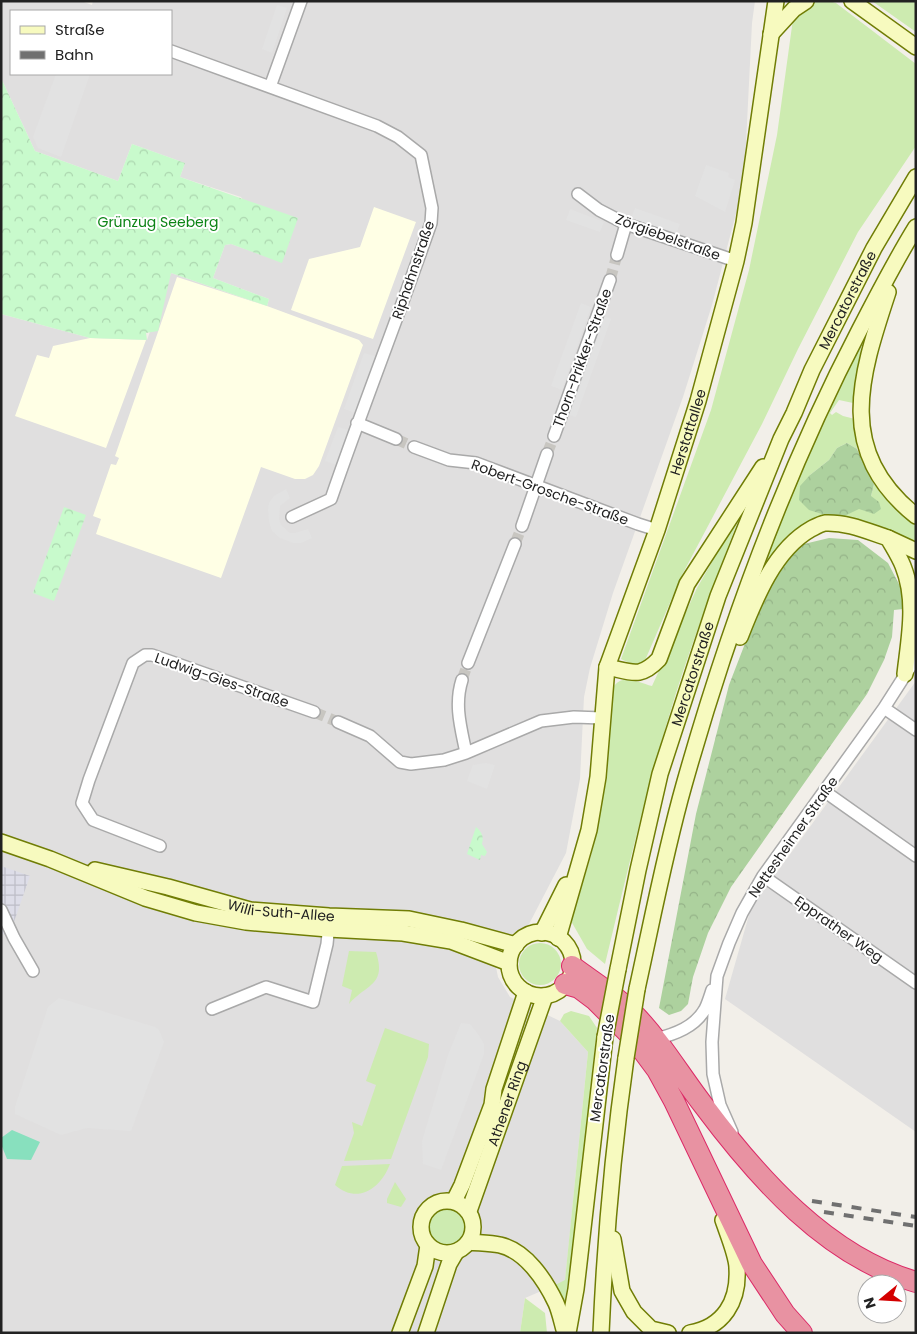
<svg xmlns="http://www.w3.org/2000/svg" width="917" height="1334" font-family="Poppins,sans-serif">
<defs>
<pattern id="forest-crowns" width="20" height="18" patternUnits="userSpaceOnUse" patternTransform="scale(1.25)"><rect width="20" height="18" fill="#add19e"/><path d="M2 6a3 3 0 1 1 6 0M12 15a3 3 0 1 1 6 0" fill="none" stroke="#95b388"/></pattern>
<pattern id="park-crowns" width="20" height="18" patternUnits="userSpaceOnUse" patternTransform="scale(1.25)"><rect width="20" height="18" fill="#c8facc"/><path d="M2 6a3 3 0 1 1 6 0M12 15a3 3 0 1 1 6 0" fill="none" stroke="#acd6af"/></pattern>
<pattern id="plaza-grid" width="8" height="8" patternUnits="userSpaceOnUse" patternTransform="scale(1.25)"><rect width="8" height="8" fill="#dddde8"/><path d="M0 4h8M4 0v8" fill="none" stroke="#bdbdc7"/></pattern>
</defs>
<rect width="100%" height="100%" fill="#f2efe9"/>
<!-- residential -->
<path fill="#e0dfdf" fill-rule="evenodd" d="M2 1H81L92 5 93 1H755L752 23 744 183 712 305 683 397 613 593 590 668 584 697 580 779 566 853 528 926 506 937 495 962 498 977 510 997 560 1021 588 1052 565 1281 525 1298 520 1333H1V314L90 338 147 340 171 273 267 306 269 299 213 278 225 245 231 244 282 262 241 197 180 177 185 163 132 144 118 181 35 151 1 78ZM11 11H171V74H11Z
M916 681V1132L725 999 751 908Z"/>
<!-- education -->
<path fill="#ffffe5" d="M374 207 416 222 373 339 291 310 309 259 360 247Z
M177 277 267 306 359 340 363 345 319 466 313 475 305 479H295L261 467 221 578 96 534 101 519 93 516 111 464 116 465 119 458 115 456Z
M90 338 146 340 106 448 15 416 37 355 49 358 53 346Z"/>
<!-- grass -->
<path fill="#cdebb0" d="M829 1 836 3 916 64V146L858 232 798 349 762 424 682 575 643 665 638 667 621 659 711 410 749 270 777 135 793 19 812 2Z
M872 1H916V32Z
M862 341 853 403 839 400 830 413 832 415 836 412 843 416 855 419 857 449 847 443 837 448 829 460 810 475 871 496 874 484 886 499 916 523V546L867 524 801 528 783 541 760 570 802 465 859 343Z
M742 510C719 571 696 631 676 693 648 782 627 873 605 964L587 949 571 921 591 856 607 777 612 689C622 672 637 682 652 686L697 588Z
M519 964a21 21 0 1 1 42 0a21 21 0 1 1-42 0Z
M349 951 376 952C387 986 366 984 349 1004L352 990 342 986Z
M571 1011 589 1016 597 1028 572 1255 564 1307 555 1285 565 1280 588 1052 560 1021 564 1014Z
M385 1028 429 1044 428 1057 391 1159 344 1161 354 1133 352 1122 362 1126 376 1085 366 1081Z
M390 1164C381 1188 358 1205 335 1185L342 1166Z
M395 1182 406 1199 401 1207 387 1203V1199Z
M429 1227a18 18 0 1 1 36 0a18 18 0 1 1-36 0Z
M525 1298 545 1313 547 1333H520Z"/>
<!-- forest -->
<path fill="url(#forest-crowns)" d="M847 443 857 449 874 484 871 496 879 502 881 509 874 514 859 509 838 519 809 510 799 500 800 486 810 475 829 460 837 448Z
M829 538 858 540 888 563 902 590 903 609 894 610 892 637 884 660 867 694 731 887 708 933 693 977 688 1004 681 1011 669 1015 659 1008 696 814 729 685 756 615 771 584 788 558 804 544Z"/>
<!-- park -->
<path fill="url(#park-crowns)" d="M1 78 35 151 118 181 132 144 185 163 180 177 298 218 282 263 231 244 225 245 213 278 269 299 267 306 171 273 158 331 146 333 147 340 90 338 1 314Z
M64 507 86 515 54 601 33 593Z
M476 827C482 832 484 837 482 844L487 852 485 856 481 855 480 860 467 854Z"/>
<!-- pitch -->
<path fill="#88e0be" d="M12 1130 40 1142 31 1160 7 1159 1 1144V1138Z"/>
<!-- parking -->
<path fill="#e2e2e2" d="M277 5 287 8 272 53 262 49Z
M56 74H90L61 157 38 148 33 137Z
M706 165 729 173 728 177 735 180 725 212 695 196Z
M635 208 680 224 676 234 631 218Z
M570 209 604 222 600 232 566 220Z
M581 303 591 307 562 390 551 386Z
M601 315 611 319 576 417 566 414Z
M364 353 375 356 355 413 344 409Z
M338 427 349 430 337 465 325 461Z
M286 489 290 498 280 506 279 519 281 525 290 533H295L308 529 312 538 301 543H293L280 538 272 531 269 522 268 508 269 503 274 496Z
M486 763 495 765 487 789 467 781 473 765Z
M59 998 155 1027 159 1030 164 1042 131 1131 87 1128 61 1135 15 1114V1107L48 1007Z
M461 1023 470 1024 478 1034 484 1044V1054L441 1170 423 1164 422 1141 448 1055Z"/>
<!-- plaza -->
<path fill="url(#plaza-grid)" d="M1 866 30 876 9 936 1 933Z"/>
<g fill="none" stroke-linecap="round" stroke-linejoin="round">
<!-- street-tunnel -->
<path stroke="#c8c6c1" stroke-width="11" stroke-dasharray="11 5.5" stroke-linecap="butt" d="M610 280 617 255
M396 439 414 447
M547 454 554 436
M515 544 522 526
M462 680 468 663
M314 712 338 722"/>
<defs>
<path id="street" d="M171 51 377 126 398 137 421 155 432 208 431 223C399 315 363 406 331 499L292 517
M270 87 301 1
M578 194 599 210 626 224 736 261
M617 255 626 224
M357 423 396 439
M554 436 610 280
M414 447 449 460 476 463 638 524 657 530
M522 526 547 454
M468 663 515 544
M462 680C454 705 461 728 466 753
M884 708 916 730
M338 722 370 736 400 762 411 764 444 760 466 753 541 721 574 717 602 718
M824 791 916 856
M160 846 93 820 82 803 89 780 133 663 145 655H152L314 712
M763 876 916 983
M1 910 14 938 33 971
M212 1009 266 987 313 1002 327 944 329 923
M656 1039C675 1034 695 1027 705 1009 708 1003 710 996 712 990
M732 1132 720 1105 713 1074 712 1042 717 976 729 943 742 913 763 876 884 708 916 658"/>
<g id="secondary">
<path d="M852 1 916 47"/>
<path d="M771 34 794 9 806 1"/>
<path d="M888 292C860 377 835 451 916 516"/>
<path d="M888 538 916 551"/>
<path d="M740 637C755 599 774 550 811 529 815 527 820 524 825 523 847 522 867 531 888 538 893 547 899 556 903 566 917 601 909 638 905 674"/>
<path d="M607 667C632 672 640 679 659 659L687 584 763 467"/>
<path d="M1 842 50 859 145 898 196 913 246 922 328 929 403 933 451 941 509 963"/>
<path id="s1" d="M95 870 168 887 250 910 329 916 409 919 461 930 516 945"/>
<circle cx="541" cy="964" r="32"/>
<path d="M542 933 566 885"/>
<path id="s2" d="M558 938 589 830 598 777 607 667 657 530 698 401 736 261 744 223 776 1"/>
<path id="s3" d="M618 969 638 870 660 774 718 596 781 439 794 413 812 370 874 248 916 177"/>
<path d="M637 989C652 921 665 852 684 785 728 629 784 475 859 331 877 296 895 261 916 227"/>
<circle cx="447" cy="1227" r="26"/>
<path d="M454 1201 462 1185 492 1105 494 1089 526 992"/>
<path id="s4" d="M469 1211 545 996"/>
<path d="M613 1239 622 1291 634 1312 651 1329 668 1333"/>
<path d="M469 1242C479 1243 490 1243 500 1245 526 1251 545 1280 556 1303 560 1312 562 1323 565 1333"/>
<path d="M400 1333 425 1266 428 1245"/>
<path d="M426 1333 449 1264 456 1252"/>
<path d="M568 1333 576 1289 605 1037"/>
<path d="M601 1333C605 1241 613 1149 626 1058"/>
<path d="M690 1333C724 1327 739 1301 737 1268 737 1256 727 1232 723 1220"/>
</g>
<path id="highway" d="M572 966C592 981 615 995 632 1012 660 1040 680 1075 704 1106 757 1177 827 1257 916 1282
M565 984 579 988 595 1000 634 1039 657 1070 674 1101 752 1264 785 1314 802 1333"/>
</defs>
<!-- street casing -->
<use href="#street" stroke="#a9a9a9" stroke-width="14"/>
<!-- secondary casing -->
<use href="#secondary" stroke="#707d05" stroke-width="18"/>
<!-- highway casing -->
<use href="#highway" stroke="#dc2a67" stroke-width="22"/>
<!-- street -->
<use href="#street" stroke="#fff" stroke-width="11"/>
<!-- secondary -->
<use href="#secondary" stroke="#f7fabf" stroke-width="15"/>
<!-- highway -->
<use href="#highway" stroke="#e892a2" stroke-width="20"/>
<!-- rail -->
<path stroke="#707070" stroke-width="4" stroke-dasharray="10 10" stroke-linecap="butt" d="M812 1201 916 1217
M824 1212 916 1226"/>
<defs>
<path id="secondary-bridge" d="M605 1037 618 969
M626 1058 637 989"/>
</defs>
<!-- secondary-bridge casing -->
<use href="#secondary-bridge" stroke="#707d05" stroke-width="18" stroke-linecap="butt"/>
<!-- secondary-bridge -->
<use href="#secondary-bridge" stroke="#f7fabf" stroke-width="15"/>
</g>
<g text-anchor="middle" stroke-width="4" stroke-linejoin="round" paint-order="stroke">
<!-- park labels -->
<g font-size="14" fill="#0c8416" stroke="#fff">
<text x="158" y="227">Grünzug Seeberg</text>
</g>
<!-- street labels -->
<g font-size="14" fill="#222" stroke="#fff">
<text transform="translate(668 237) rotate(20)" y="5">Zörgiebelstraße</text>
<text transform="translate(413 270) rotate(-71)" y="5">Riphahnstraße</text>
<text dy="5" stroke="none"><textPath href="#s3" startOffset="710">Mercatorstraße</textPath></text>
<text transform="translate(582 358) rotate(-70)" y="5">Thorn-Prikker-Straße</text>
<text dy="5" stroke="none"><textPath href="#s2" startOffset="525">Herstattallee</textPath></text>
<text transform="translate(550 492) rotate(20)" y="5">Robert-Grosche-Straße</text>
<text dy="5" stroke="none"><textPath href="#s3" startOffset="305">Mercatorstraße</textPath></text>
<text transform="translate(222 680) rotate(19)" y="5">Ludwig-Gies-Straße</text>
<text transform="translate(793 837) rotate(-55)" y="5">Nettesheimer Straße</text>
<text dy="5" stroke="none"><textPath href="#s1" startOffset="191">Willi-Suth-Allee</textPath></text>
<text transform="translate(839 929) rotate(35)" y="5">Epprather Weg</text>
<text transform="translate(602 1068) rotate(-82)" y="5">Mercatorstraße</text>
<text dy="5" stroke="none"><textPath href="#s4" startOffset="114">Athener Ring</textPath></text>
</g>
</g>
<!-- border -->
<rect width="917" height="1334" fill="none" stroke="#222222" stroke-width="5"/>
<!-- legend -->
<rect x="10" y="10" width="162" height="65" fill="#ffffff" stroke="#a7a7a7"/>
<rect x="20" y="26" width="25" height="8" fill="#f7fabf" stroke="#a7a7a7"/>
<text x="55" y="35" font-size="15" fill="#222222">Straße</text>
<rect x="20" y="51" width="25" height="8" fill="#707070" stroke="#a7a7a7"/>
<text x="55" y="60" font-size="15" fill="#222222">Bahn</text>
<!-- north arrow -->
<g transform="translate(882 1299) rotate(252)"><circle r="24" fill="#ffffff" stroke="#a7a7a7"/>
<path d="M0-4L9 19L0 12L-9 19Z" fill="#d40000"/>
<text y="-8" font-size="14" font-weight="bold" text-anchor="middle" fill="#222222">N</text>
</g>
</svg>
